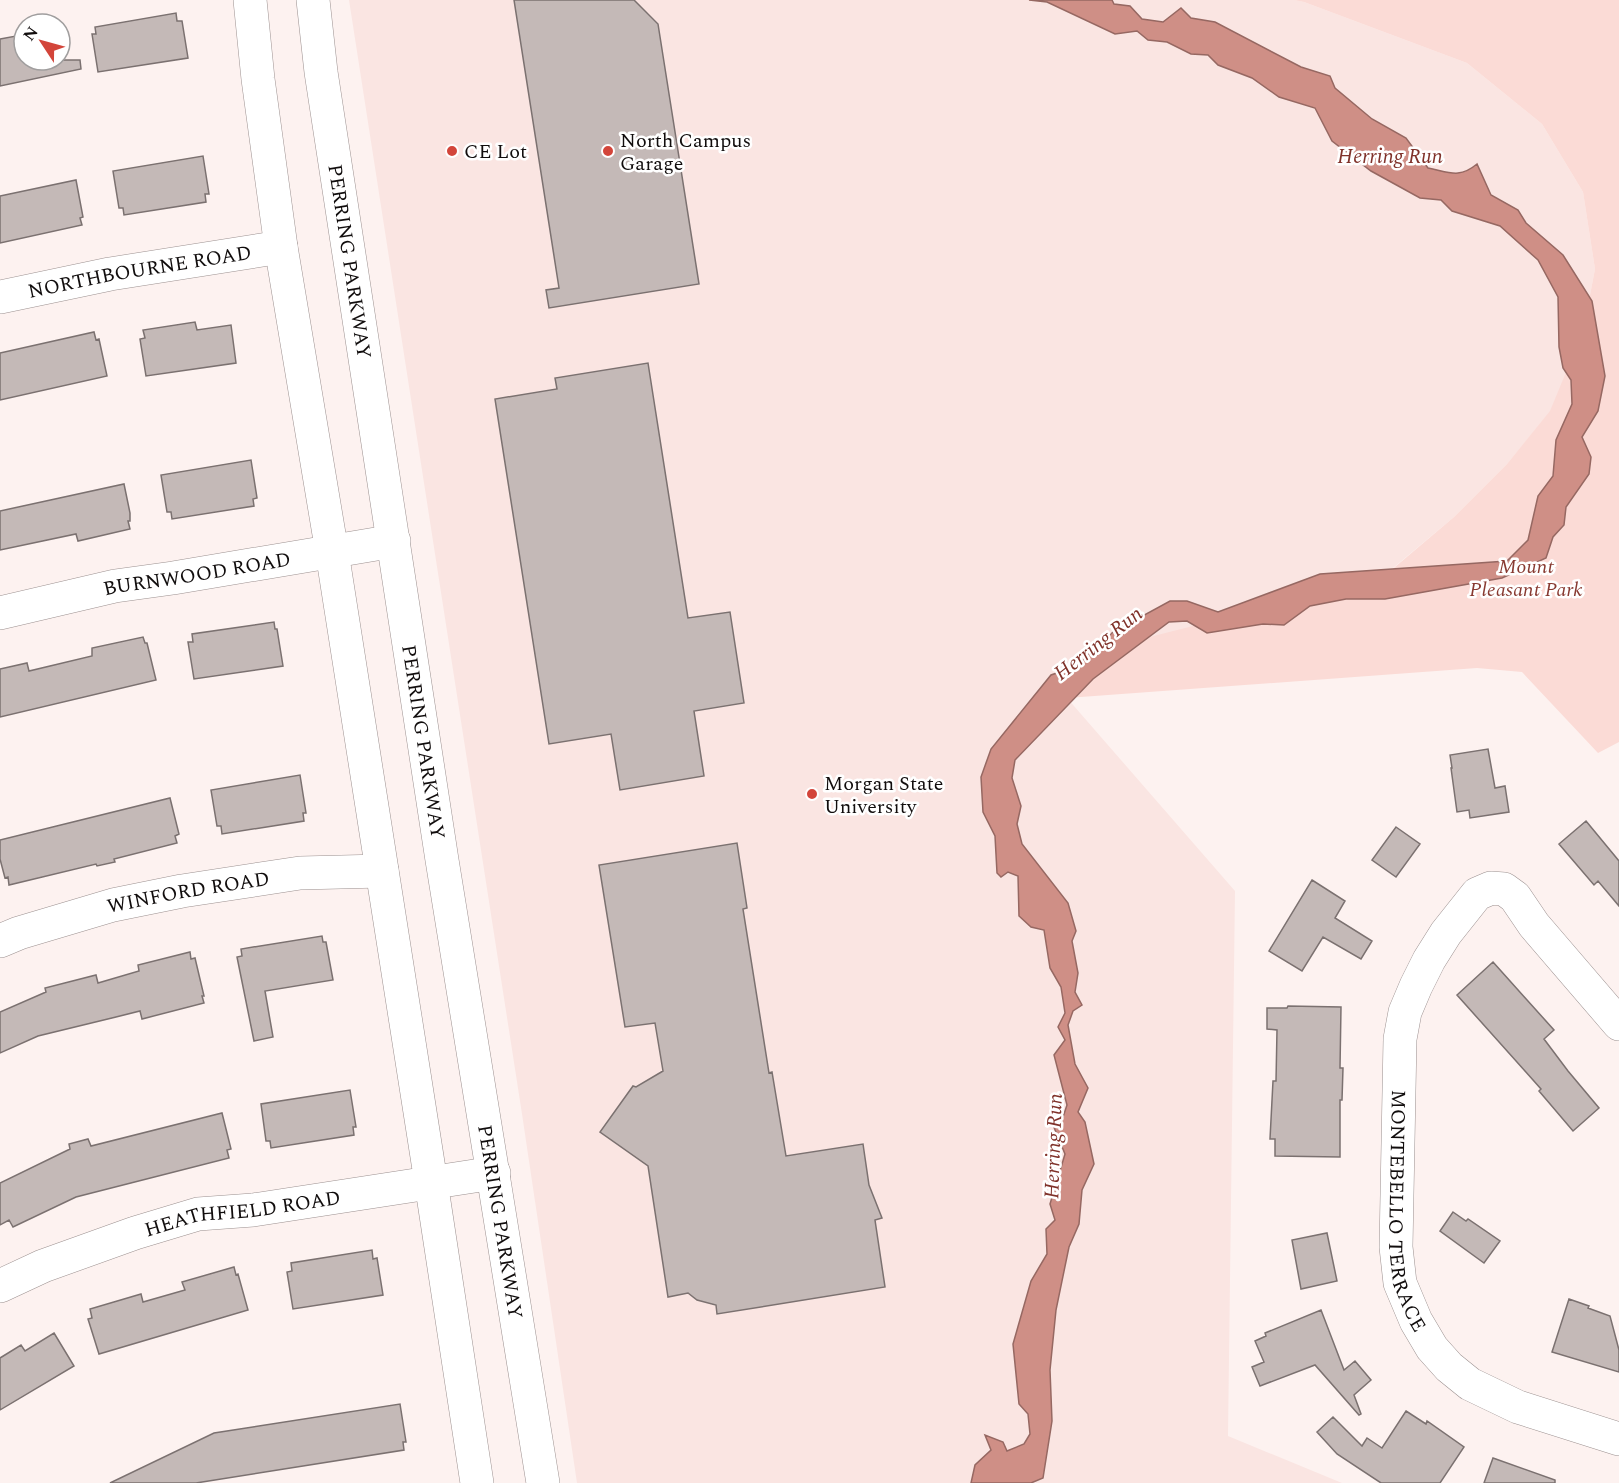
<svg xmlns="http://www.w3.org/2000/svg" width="1619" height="1483" font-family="Spectral,serif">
<rect width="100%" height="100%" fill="#fdf2f0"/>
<!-- built -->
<path fill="#fae5e2" d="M349 0H1294L1304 2 1467 63 1542 124 1583 192 1595 269 1583 331 1551 411 1507 464 1454 517 1381 578 1067 698 1235 891 1228 1436 1342 1483H577L522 1114Z"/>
<!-- green -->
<path fill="#fbdbd6" d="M1294 0H1619V742L1598 753 1522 672 1477 668 1067 698 1114 646 1382 578 1454 517 1507 464 1550 411 1583 331 1595 269 1583 192 1542 124 1467 63 1304 2Z"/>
<!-- water -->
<path fill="#cf8f86" stroke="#966862" stroke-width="1.5" d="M1029 0H1112L1114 4 1130 6 1142 19 1163 22 1181 8 1191 18 1215 22 1301 67 1330 76 1335 88 1372 119 1406 138 1428 168C1449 172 1459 179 1477 164L1491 195 1518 210 1526 223 1563 255 1592 301 1605 376 1598 411 1582 437 1591 457 1589 474 1566 507 1564 525 1553 537 1546 558 1502 578 1385 599H1346L1310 606 1284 625 1263 624 1207 633 1187 621 1169 622 1093 679 1015 760 1012 778 1021 806 1017 824 1022 844 1068 903 1076 931 1072 941 1078 973 1075 992 1082 1005 1073 1011 1068 1025 1075 1064 1088 1088 1078 1112 1085 1122 1094 1164 1082 1190 1079 1224 1069 1247 1056 1310 1050 1370 1052 1421 1043 1478 1031 1483H971L975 1465 991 1450 985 1435 1003 1442 1007 1451 1024 1444 1030 1434 1028 1414 1019 1404 1013 1344 1031 1281 1047 1254 1046 1229 1055 1220 1050 1204 1065 1154 1053 1125 1063 1117 1067 1105 1054 1055 1065 1040 1058 1027 1065 1013 1061 987 1050 968 1044 930 1031 927 1019 916 1018 876 1008 872 1001 877 997 873 995 836 983 812 981 777 991 749 1051 675 1075 667 1113 632 1170 601H1187L1218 612 1320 574 1507 561 1528 540 1538 496 1553 476 1556 440 1572 404 1571 380 1563 368 1559 347 1558 297 1538 260 1500 226 1452 211 1441 200 1420 198 1371 171 1332 141 1315 108 1279 97 1252 78 1218 65 1208 55 1191 54 1167 42 1148 40 1137 31 1115 34 1047 2Z"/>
<!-- building -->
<path fill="#c4b9b7" stroke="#7b7170" stroke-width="1.5" d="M514 0H634L658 24 699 284 549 308 546 290 559 288Z
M176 13 177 21H182L188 58 98 72 92 34H96L95 27Z
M16 36 18 43 24 41V60H80L81 69 0 86V39Z
M203 156 209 194H205L206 202 124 215 123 208H119L113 171Z
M76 180 83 217 80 218 82 225 0 243V196Z
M195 322 197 330 231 325 236 363 146 376 140 339 145 338 143 330Z
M94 332 96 340 99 339 107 376 0 400V353Z
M648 363 688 618 730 612 744 703 694 711 704 776 620 790 611 734 549 744 495 399 557 389 555 378Z
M251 460 257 498 253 499 254 506 172 519 171 512H167L161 475Z
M124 484 130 513V521H128L130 529 78 541 76 534 0 550V511Z
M274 622 275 629H277L283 666 194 679 188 642H193L192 634Z
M143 637 145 643H147L156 680 0 717V669L27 663 29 671 92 656V648Z
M1488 749 1495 788 1505 786 1509 812 1470 818 1469 810 1457 812 1451 768H1452L1450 755Z
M300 775 306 813H303L304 821 222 834 221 826H217L211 790Z
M170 798 179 834 175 836 177 843 114 859 115 862 97 866 96 864 9 885 8 877 5 878 0 859V840Z
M1586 821 1619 861V906L1598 881 1594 885 1559 844Z
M1396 827 1420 844 1396 877 1372 860Z
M737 843 747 908 743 909 769 1073 772 1072 786 1156 863 1144 869 1185 882 1218 875 1220 885 1287 717 1314 716 1305 697 1300 688 1293 668 1297 648 1166 600 1132 633 1086 636 1087 663 1071 655 1023 625 1027 599 865Z
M1312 880 1345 901 1335 918 1372 941 1361 959 1323 937 1302 971 1269 951Z
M322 936 323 942H326L333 980 265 991 273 1037 254 1041 237 957 242 956 241 949Z
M190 952 191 959 195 958 204 996H202L204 1003 142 1019 140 1011 116 1017 38 1036 0 1053V1012L46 992 45 988 96 975 98 983 139 971 138 965Z
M1493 962 1554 1030 1544 1039 1568 1071 1599 1108 1573 1131 1539 1091 1541 1089 1457 995Z
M1288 1006 1341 1007 1340 1068H1343L1342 1100H1340V1157L1275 1156V1139H1270L1273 1081H1276L1277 1030 1267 1029V1008H1287Z
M350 1090 356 1127H353L354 1135 271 1148 270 1141H266L261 1104Z
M222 1113 231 1149 227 1150 229 1158 76 1197 13 1227 9 1220 0 1225V1183L70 1149 69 1144 88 1139 91 1146Z
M1453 1212 1466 1221 1468 1219 1500 1241 1484 1263 1440 1231Z
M1327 1233 1337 1281 1301 1289 1292 1240Z
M372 1250 373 1259 377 1258 383 1295 293 1309 287 1272 292 1271 291 1263Z
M234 1267 236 1275 238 1274 248 1310 99 1354 88 1319 92 1318 90 1309 141 1294 143 1302 185 1290 182 1282Z
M1569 1299 1589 1306 1588 1308 1610 1316 1619 1350V1372L1552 1352Z
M1321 1310 1344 1370 1355 1361 1371 1380 1354 1395 1361 1414 1359 1415 1315 1365 1260 1386 1252 1367 1264 1362 1255 1341 1266 1336 1265 1333Z
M54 1333 74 1366 0 1410V1358L21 1345 25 1351Z
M400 1404 406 1442H403L404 1450 196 1483H110L214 1433Z
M1406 1411 1426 1424 1427 1421 1464 1447 1440 1483H1381L1337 1454 1317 1432 1333 1417 1362 1446 1367 1438 1382 1448Z
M1493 1458 1555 1480V1483H1484Z"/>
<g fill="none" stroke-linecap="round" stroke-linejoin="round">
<defs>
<g id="minor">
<path id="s1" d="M0 297 110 274 281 247"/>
<path id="s2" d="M0 613 115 586 173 578 394 541"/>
<path id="s3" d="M0 941 19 933 113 905 182 891 300 873 382 871"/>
<path id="s4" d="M1619 1024 1534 925 1515 897 1504 889 1491 888 1477 894 1446 933 1429 960 1416 986 1405 1012 1400 1039 1396 1247 1400 1283 1416 1321 1432 1348 1449 1367 1470 1384 1518 1407 1619 1439"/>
<path id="s5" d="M0 1286 43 1266 135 1233 198 1214 253 1210 494 1173"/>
</g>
<g id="major">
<path d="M250 0 258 79 281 247 332 552 431 1182 477 1483"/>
<path id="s6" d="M313 0 321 72 442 860 543 1483"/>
</g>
</defs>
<!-- minor casing -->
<use href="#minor" stroke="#9c9190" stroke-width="34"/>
<!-- major casing -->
<use href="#major" stroke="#9c9190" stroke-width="34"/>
<!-- minor -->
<use href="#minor" stroke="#fff" stroke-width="33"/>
<!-- major -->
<use href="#major" stroke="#fff" stroke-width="33"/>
</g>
<!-- markers -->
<g fill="#d3453a" stroke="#fff" stroke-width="2">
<circle cx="452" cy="151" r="6"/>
<circle cx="608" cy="151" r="6"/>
<circle cx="812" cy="794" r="6"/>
</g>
<g text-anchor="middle" stroke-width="5" stroke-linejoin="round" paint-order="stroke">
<!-- poi labels -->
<g font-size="20" fill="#110d0d" stroke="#fff" text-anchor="start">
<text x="620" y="147">North Campus<tspan x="620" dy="23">Garage</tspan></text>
<text x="464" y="158">CE Lot</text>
<text x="824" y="790">Morgan State<tspan x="824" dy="23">University</tspan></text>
</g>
<!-- street labels -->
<g font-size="20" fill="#110d0d" stroke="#fff">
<text dy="7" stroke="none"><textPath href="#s6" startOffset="264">PERRING PARKWAY</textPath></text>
<text dy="7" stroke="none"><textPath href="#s1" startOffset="142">NORTHBOURNE ROAD</textPath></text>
<text dy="7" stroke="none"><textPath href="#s2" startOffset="201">BURNWOOD ROAD</textPath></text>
<text dy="7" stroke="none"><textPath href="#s6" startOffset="750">PERRING PARKWAY</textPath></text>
<text dy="7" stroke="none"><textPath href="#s3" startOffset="195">WINFORD ROAD</textPath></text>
<text dy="7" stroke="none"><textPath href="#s4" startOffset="546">MONTEBELLO TERRACE</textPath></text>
<text dy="7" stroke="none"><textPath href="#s5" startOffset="255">HEATHFIELD ROAD</textPath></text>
<text dy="7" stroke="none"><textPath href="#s6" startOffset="1236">PERRING PARKWAY</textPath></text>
</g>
<!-- park labels -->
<g font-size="20" font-style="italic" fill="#883a31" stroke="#fff">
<text x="1526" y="573">Mount<tspan x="1526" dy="23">Pleasant Park</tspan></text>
</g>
<!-- water labels -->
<g font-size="21" font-style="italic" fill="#80322a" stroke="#fff">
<text x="1390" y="163">Herring Run</text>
<text transform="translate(1098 643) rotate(-38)" y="7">Herring Run</text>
<text transform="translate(1053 1146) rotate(-88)" y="7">Herring Run</text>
</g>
</g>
<!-- north arrow -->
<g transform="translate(42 42) rotate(306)"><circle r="28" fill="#ffffff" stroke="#a09e9e" stroke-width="1.5"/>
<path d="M0-4.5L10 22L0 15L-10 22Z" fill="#d3453a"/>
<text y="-9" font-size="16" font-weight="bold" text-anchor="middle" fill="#110d0d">N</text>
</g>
</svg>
